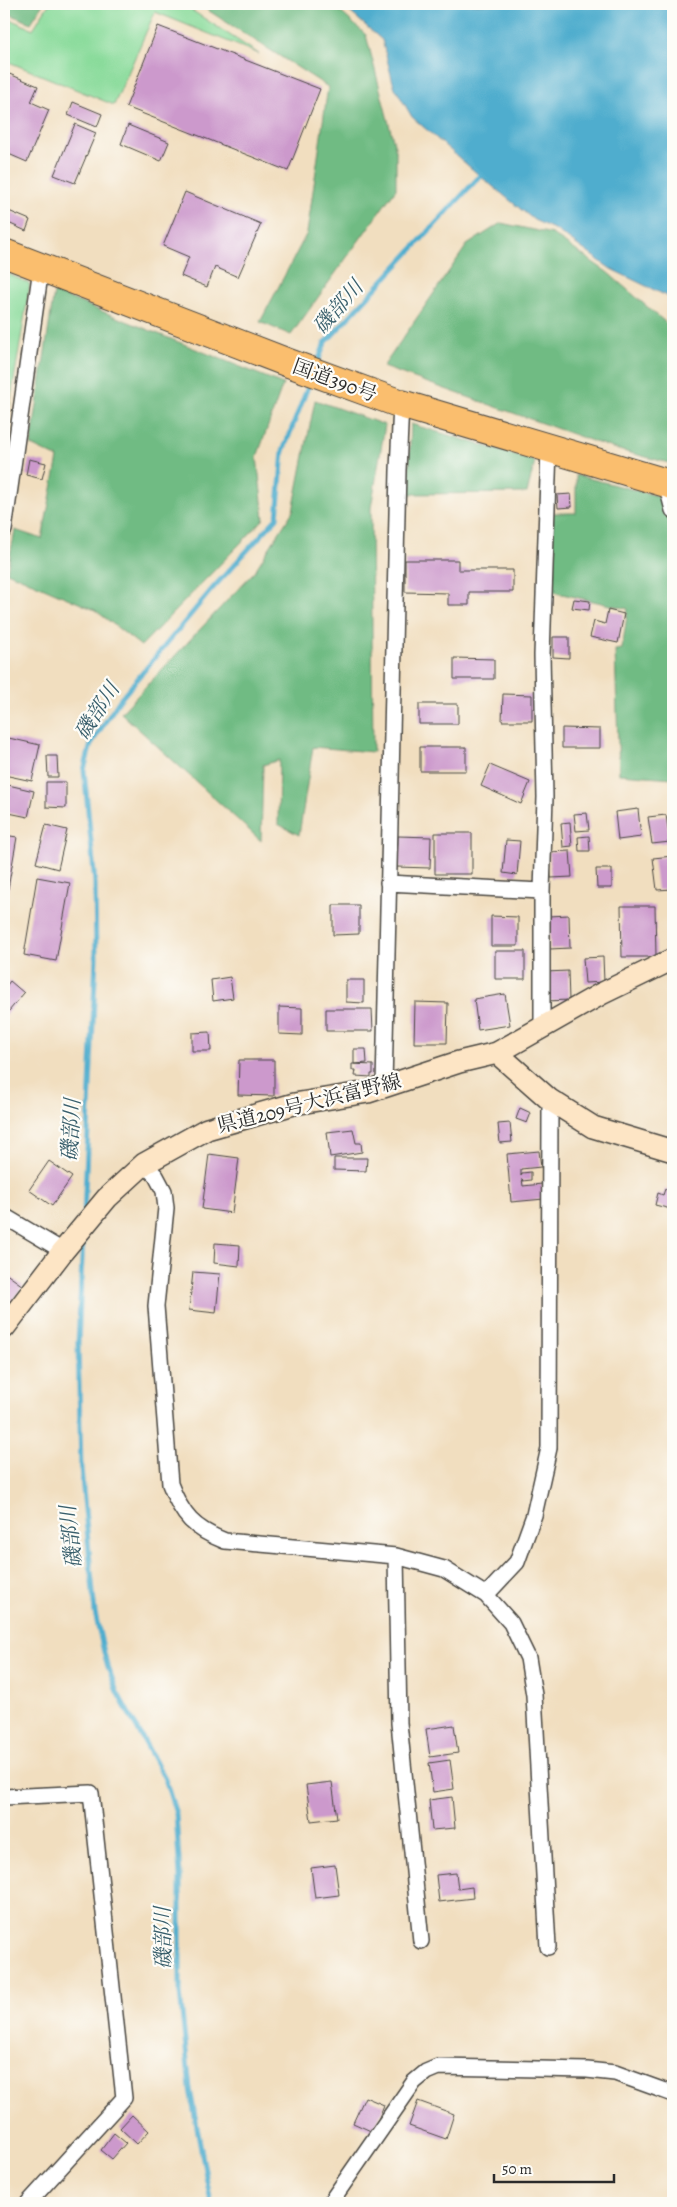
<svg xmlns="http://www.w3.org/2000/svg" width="677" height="2207" font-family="Alegreya,'Noto Serif JP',serif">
<rect width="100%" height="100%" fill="#fdfcf7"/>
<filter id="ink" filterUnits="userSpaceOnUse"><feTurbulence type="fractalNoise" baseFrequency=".02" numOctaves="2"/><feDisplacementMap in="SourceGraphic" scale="10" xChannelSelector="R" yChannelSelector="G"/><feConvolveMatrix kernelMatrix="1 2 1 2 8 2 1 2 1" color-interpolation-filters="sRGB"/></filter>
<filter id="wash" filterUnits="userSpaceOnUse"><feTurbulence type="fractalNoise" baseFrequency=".0096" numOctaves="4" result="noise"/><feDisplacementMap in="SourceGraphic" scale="20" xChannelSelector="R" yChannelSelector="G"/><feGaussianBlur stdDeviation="1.12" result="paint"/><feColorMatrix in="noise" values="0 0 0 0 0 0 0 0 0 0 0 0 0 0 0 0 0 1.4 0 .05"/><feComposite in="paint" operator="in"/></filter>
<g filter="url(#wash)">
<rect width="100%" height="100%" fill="#f1debf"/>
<!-- green -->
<path fill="#8adb9b" stroke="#5a8363" d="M49 4H182L259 54 155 12 114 105 4 60V17L33 29Z
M4 272 30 284 4 439Z"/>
<!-- forest -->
<path fill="#6fbb83" stroke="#4d7357" d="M4 4H43L31 23 4 12Z
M198 4H332L366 35 396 151V189L291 335 260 322 307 233 328 87Z
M501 223 552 234 607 272 673 329V464L615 449 383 367 467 245Z
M54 292 283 384 257 457 264 519 141 646 95 610 7 572 15 530 42 539 58 458 31 445Z
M315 400 385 425 371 508 373 752 313 747 299 835 278 824 279 760 263 765 261 841 121 713 254 572 293 511Z
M411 424 535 461 527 493 408 494Z
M576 475 662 497 673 537V778L619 774 615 650 622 649 628 609 549 591 551 513H576Z"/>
<!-- water -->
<path fill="#4fadce" stroke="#3d6c7c" d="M341 4H673V299L611 269 556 230 534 220 480 176 412 117 394 86 382 40Z"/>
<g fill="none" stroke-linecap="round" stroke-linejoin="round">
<!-- stream -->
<path stroke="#4fadce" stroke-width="5" d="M317 364 325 343 480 176
M84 1214 96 958 95 883 84 770 91 744 119 701 212 589 277 518 283 451 311 379
M83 1239 78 1343 81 1468 95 1613 106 1661 117 1692 165 1779 176 1814 180 1876V1993L190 2089 211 2203"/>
</g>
<g id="blocks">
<!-- building -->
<path fill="#c9c" d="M158 26 320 89 288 171 126 107Z
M7 73 38 86 31 102 49 110 27 162 4 152V79Z
M73 102 102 114 97 127 68 115Z
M75 124 96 133 75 183 54 175Z
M128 125 169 142 161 161 121 144Z
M185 192 261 224 238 277 215 267 207 287 181 276 189 257 163 246Z
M4 209 30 220 26 231 4 221Z
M29 459 46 463 42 479 26 475Z
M571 494 572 507 558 508 557 495Z
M405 560H458V570H513V592H469V605H448V593L405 592Z
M574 599 590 601 589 610 572 608Z
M608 610 624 614 618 643 590 637 594 621 605 624Z
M553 637H569V658L553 657Z
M454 658 494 659V679H454Z
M503 694 532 695V721H502Z
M419 704H458V724H419Z
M562 728 600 729V748H562Z
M4 737 40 745 32 781 4 775Z
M420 747H466V771H420Z
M47 756H57L58 777H48Z
M490 765 530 782 521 804 481 786Z
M46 782H66V808L46 807Z
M4 784 34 791 28 817 4 812Z
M638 809 641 837 618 840 615 812Z
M587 813 589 830 576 831 574 814Z
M666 815 670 842 652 844 648 817Z
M570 822 572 846 563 847 561 823Z
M46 825 67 830 58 869 36 863Z
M435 833H472V874H435Z
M4 835 17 837 5 906H4Z
M398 836 431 837 430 868 397 867Z
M589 836 590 851H579L578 837Z
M506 840 520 841 517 875 503 873Z
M570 851 572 877 551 878 549 852Z
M673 856V889L657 890 653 858Z
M596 869H612V888H597Z
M37 877 70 883 56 961 24 955Z
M333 905H359V934L333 935Z
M621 906H655L656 957H622Z
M569 915 570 948 550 949 549 916Z
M491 916 518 917V946H491Z
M495 951H525V979H495Z
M603 957 604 982 585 983 583 958Z
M568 971 569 1000 546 1001V972Z
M230 977 233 998 213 1001 211 980Z
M346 980H364V1003L346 1002Z
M10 981 24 993 4 1017V989Z
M505 994 510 1025 478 1030 474 999Z
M415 1002 448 1003 447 1043H414Z
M279 1007 302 1008V1035L279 1034Z
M326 1009H372L373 1031H326Z
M210 1032 211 1051H192V1033Z
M354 1049H366L367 1063 354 1064Z
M239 1060H274V1096L238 1095Z
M352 1064 373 1065V1074H371V1077L355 1076 356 1070H352Z
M520 1108 531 1113 527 1123 516 1119Z
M510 1123 512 1142 500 1143 498 1124Z
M353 1129 356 1143H361L362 1152 330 1157 327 1132Z
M539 1151 541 1167 521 1169V1176L522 1173 531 1172V1180L523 1181 522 1179 523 1186 542 1184 544 1199 511 1202 507 1154Z
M209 1154 239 1158 232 1213 202 1209Z
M334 1158H367L366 1171 334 1170Z
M49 1161 72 1177 52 1206 29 1190Z
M665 1189 673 1191 671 1209 655 1205 658 1193 663 1195Z
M215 1243 240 1245 239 1266 214 1263Z
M193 1272 220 1274 216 1313 189 1310Z
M5 1273 23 1286 4 1311V1274Z
M454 1725 458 1753 430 1757 426 1729Z
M450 1760 454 1789 433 1792 429 1763Z
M332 1782 337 1818 311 1821 306 1785Z
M452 1797 455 1828 432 1830 429 1800Z
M335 1865 339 1895 315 1898 311 1868Z
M456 1873 458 1889 472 1887 473 1898 439 1902 436 1875Z
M365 2097 384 2105 373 2132 353 2123Z
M418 2101 454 2114 446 2139 409 2126Z
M132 2115 149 2131 137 2144 120 2128Z
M114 2133 126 2143 112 2159 101 2150Z"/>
</g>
</g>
<g filter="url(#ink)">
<use href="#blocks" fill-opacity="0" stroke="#494641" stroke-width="1"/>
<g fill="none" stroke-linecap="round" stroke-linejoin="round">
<defs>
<path id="street" d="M666 483 673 510
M4 530 41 268
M388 883 542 891
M542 1028V891L545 797 542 655 549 448
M384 1086 398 470 401 404
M144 1164 156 1176 164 1191 166 1208 156 1306 170 1484C182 1516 194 1529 225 1541L396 1556 444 1569 486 1595 511 1623 528 1658 534 1695 548 1947
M4 1216 63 1251
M396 1556 399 1723 421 1941
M486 1595 517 1562 534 1515 549 1448 550 1100
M4 1797 91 1793 124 2098 28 2203
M330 2203 414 2082 426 2072 438 2067 587 2070 615 2073 673 2094"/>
<path id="secondary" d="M497 1053 550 1100 593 1127 673 1151
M4 1328 63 1251 107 1198 144 1164 207 1129 294 1104 368 1092 459 1062 497 1053 601 994 673 959"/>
<path id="highway" d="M4 253 286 362 401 404 673 485"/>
</defs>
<!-- street casing -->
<use href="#street" stroke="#494641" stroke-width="18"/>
<!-- secondary casing -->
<use href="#secondary" stroke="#494641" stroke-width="24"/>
<!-- highway casing -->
<use href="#highway" stroke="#494641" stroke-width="30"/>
<!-- street -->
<use href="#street" stroke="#fff" stroke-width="15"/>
<!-- secondary -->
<use href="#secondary" stroke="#fde5c5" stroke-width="21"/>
<!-- highway -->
<use href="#highway" stroke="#fabe6e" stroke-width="28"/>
</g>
</g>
<g text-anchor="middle" stroke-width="4.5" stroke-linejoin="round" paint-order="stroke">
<!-- street labels -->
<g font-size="20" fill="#2b2b2b" stroke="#fdfcf7">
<text transform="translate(335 380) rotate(20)" y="7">国道390号</text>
<text transform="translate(309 1103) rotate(-14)" y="7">県道209号大浜富野線</text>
</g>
<!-- water labels -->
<g font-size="21" font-style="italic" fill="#395f6c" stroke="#fdfcf7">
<text transform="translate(338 307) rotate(-49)" y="7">磯部川</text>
<text transform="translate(97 711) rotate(-57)" y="7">磯部川</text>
<text transform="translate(71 1130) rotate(-87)" y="7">磯部川</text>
<text transform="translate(71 1537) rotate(-96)" y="7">磯部川</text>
<text transform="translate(163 1938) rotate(-91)" y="7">磯部川</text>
</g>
</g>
<!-- margin -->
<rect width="677" height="2207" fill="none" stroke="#fdfcf7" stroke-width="20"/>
<!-- scale -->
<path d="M494 2174v8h120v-8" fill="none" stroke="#2b2b2b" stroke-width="2.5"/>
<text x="502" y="2174" font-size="15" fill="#2b2b2b" stroke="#fdfcf7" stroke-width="4" paint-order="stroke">50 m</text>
</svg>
